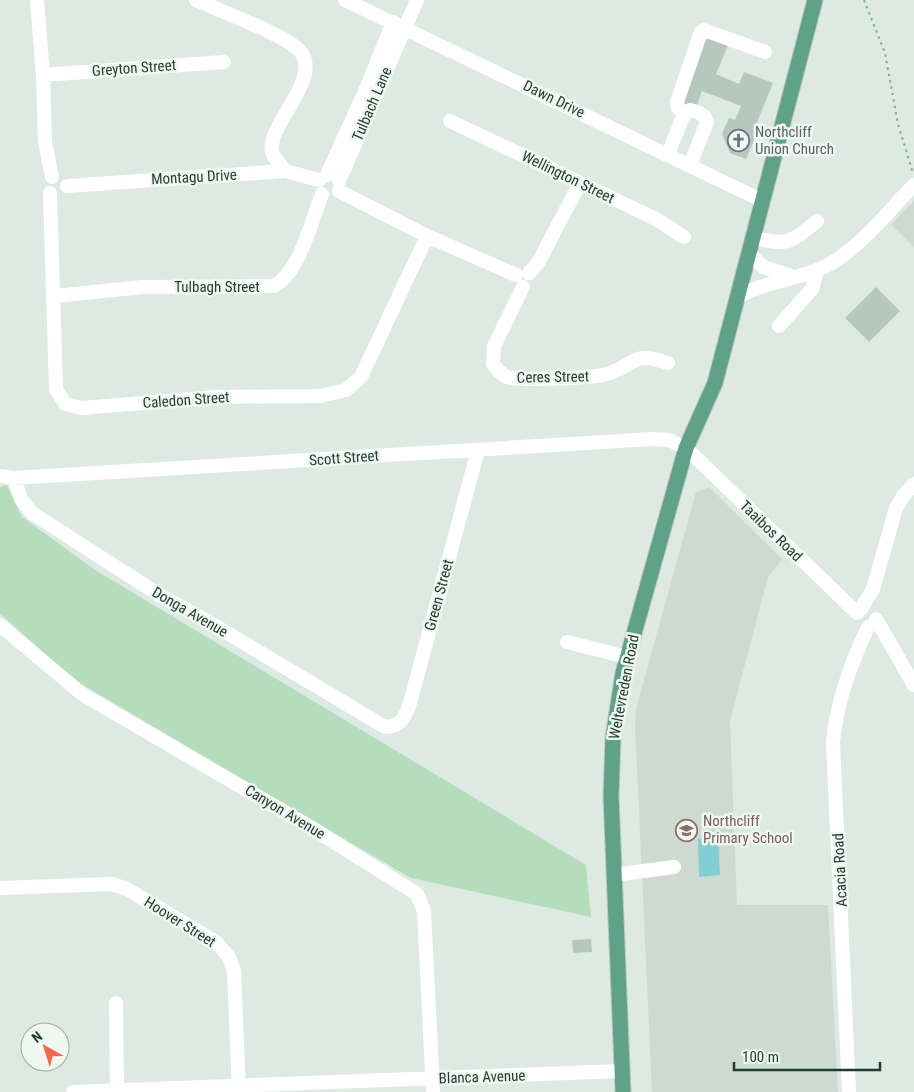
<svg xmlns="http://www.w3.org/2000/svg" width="914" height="1092" font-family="'Roboto Condensed',sans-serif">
<rect width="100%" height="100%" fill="#ddeae3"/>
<!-- built -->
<path fill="#ccdad2" d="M914 201V247L891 225Z
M709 487 782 559 768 577 730 721 737 905H828L838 1092H652L635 724 636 709 696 492Z"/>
<!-- green -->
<path fill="#b5dcbb" d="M7 485 22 517 95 570 586 865 591 917 411 878 71 678 0 613V487Z"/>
<!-- water -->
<path fill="#83ced2" d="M718 837 720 875 699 877 698 839Z"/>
<!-- building -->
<path fill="#b6c7bf" d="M707 34 729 43 716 74 739 84 744 72 773 83 755 127 758 131 746 159 730 153 722 134 729 118 735 120 741 106 702 91 696 108 680 102Z
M876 287 900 311 869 342 845 318Z
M591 939 592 952 573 953 572 940Z"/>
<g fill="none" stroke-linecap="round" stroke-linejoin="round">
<defs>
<path id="major" d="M623 1092 611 796 613 738 623 673 686 448 715 383 815 0"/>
</defs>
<!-- major casing -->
<use href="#major" stroke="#bcc4c1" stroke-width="17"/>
<!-- path -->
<path stroke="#7daf9a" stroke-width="2" stroke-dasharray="2.5 4" stroke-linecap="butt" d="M864 0 885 53 898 124 913 173"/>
<!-- minor -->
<path stroke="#fff" stroke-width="14" d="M37 0 43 75 45 141 52 177
M196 0C220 11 283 34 299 50 325 77 266 125 272 152 274 159 281 165 285 171
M345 0 763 201
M43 75 224 62
M684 114 678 108 677 102 701 32 704 30 765 52
M450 121 656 219 684 237
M668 154 684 114 690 110C698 112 705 114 707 122L690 165
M327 175 366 89 393 22
M339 181 417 0
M67 186 285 171 319 180
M339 191 427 236 516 275
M50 193 56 389 65 404 82 408 216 397 320 396 346 390 361 377 427 236
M754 238C788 246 790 243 817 221
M749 253 763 267 791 276
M529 273 538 263 580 183
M523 287 494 346 493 364C497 370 501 374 507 377 520 381 594 378 607 374 637 365 631 350 668 363
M55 296 143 287 274 286C300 272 311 222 322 194
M737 297C765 282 789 281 817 270 853 257 887 212 914 185
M779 326 812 289 817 271
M0 476 14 478 652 439 669 440 686 448 857 613
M14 478 21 499 32 513 161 596 207 621 385 727C401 726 405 718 410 703L478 450
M861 609 873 589 896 508 904 495 914 484
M876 619 914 685
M0 625 82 694 310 827 417 894 424 911 433 1092
M567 642 627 657
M614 875 674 867
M0 888 112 884 127 889 216 942 229 957 234 971 239 1092
M116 1003 117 1090
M73 1092 622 1071
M849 1092 833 743C836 703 851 663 868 627"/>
<!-- major -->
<use href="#major" stroke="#60a18a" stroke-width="15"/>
</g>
<!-- icons -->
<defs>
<symbol id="church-ring" viewBox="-11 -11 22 22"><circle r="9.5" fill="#eef7f1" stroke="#6b7280" stroke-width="1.5"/><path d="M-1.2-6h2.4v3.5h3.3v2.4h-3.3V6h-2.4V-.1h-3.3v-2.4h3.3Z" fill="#6b7280"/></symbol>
<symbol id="school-ring" viewBox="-11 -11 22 22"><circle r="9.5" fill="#eef7f1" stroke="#8d6e63" stroke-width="1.5"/><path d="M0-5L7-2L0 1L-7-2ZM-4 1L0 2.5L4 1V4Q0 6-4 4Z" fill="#8d6e63"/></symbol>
</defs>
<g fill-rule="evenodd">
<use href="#church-ring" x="726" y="128" width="25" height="25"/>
<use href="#school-ring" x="674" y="818" width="25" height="25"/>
</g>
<g text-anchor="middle" stroke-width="5" stroke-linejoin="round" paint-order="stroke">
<!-- street labels -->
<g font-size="15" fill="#1f3a30" stroke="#eef7f1">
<text transform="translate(134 68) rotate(-4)" y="5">Greyton Street</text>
<text transform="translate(554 99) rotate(26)" y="5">Dawn Drive</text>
<text transform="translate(372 104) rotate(-67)" y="5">Tulbach Lane</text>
<text transform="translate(194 177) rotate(-3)" y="5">Montagu Drive</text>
<text transform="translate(568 177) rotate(26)" y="5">Wellington Street</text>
<text x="217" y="292">Tulbagh Street</text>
<text transform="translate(553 377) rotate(-1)" y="5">Ceres Street</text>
<text transform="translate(186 400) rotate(-4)" y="5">Caledon Street</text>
<text transform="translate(344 458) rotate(-4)" y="5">Scott Street</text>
<text transform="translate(771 531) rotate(44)" y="5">Taaibos Road</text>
<text transform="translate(439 595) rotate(-75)" y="5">Green Street</text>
<text transform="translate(190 612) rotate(30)" y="5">Donga Avenue</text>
<text transform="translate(624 687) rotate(-79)" y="5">Weltevreden Road</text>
<text transform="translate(285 812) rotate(31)" y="5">Canyon Avenue</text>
<text transform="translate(840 870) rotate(-93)" y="5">Acacia Road</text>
<text transform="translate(180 922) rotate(32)" y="5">Hoover Street</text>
<text transform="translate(482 1077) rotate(-2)" y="5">Blanca Avenue</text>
</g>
<!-- worship labels -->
<g font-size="15" fill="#5b616d" stroke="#eef7f1" text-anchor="start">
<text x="755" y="137">Northcliff<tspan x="755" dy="17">Union Church</tspan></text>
</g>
<!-- education labels -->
<g font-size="15" fill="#785e54" stroke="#eef7f1" text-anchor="start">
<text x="703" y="826">Northcliff<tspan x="703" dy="17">Primary School</tspan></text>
</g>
</g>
<!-- north arrow -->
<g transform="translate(45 1047) rotate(321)"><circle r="24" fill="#eef7f1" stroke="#9baba4"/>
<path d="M0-4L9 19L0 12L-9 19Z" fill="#f6674f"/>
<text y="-8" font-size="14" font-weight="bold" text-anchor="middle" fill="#1f3a30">N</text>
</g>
<!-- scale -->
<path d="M734 1062v8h146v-8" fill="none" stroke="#1f3a30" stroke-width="2.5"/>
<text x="742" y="1062" font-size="15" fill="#1f3a30" stroke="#eef7f1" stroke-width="4" paint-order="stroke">100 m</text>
</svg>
